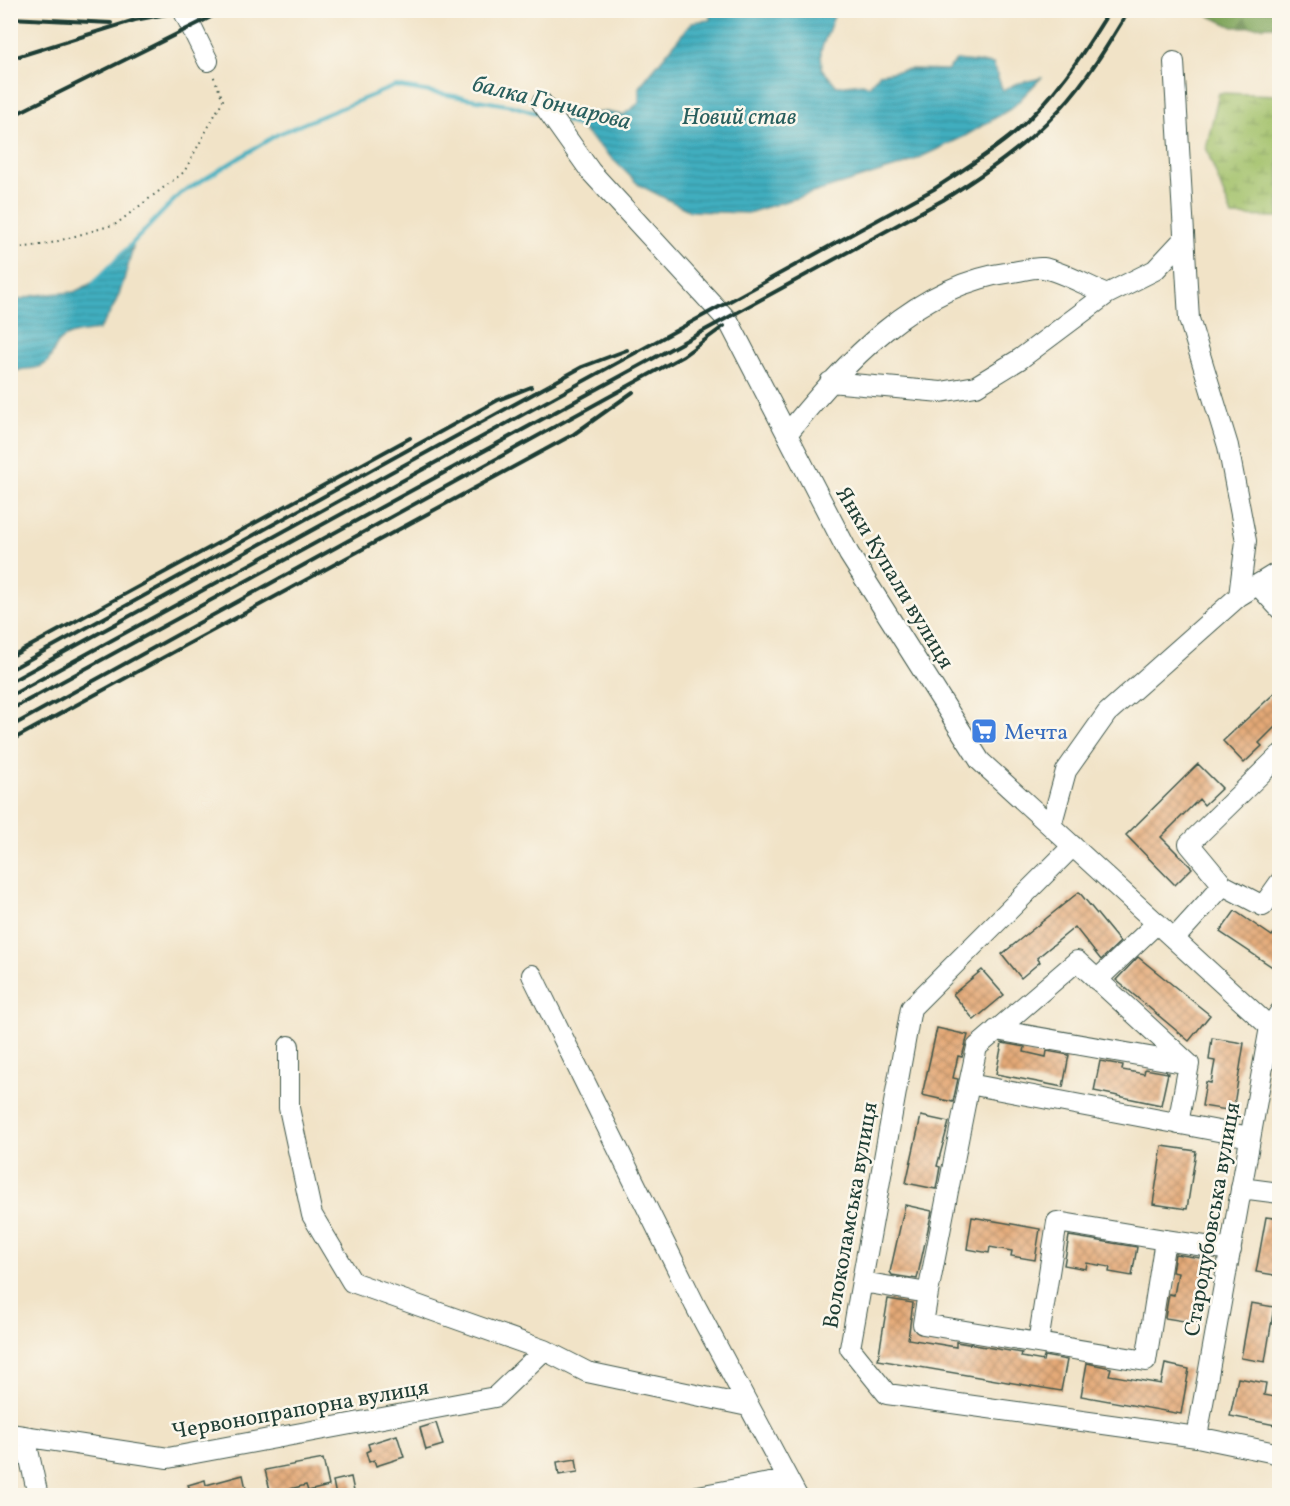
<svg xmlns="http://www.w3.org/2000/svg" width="1290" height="1506" font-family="Vollkorn,serif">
<defs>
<pattern id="forest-firs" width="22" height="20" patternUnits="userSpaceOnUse" patternTransform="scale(1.5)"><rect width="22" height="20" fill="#80a65c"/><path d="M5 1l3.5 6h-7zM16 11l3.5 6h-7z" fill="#68884d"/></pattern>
<pattern id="wetland-marsh" width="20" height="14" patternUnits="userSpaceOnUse" patternTransform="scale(1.5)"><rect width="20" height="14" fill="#a0c068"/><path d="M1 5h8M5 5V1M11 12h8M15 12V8" fill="none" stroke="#829d56"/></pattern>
<pattern id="water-rules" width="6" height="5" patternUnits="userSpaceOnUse" patternTransform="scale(1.5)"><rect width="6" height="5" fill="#41aebf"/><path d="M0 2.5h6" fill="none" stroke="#368f9c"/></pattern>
<pattern id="building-cross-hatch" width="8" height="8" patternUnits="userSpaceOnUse" patternTransform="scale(1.5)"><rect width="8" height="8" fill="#e4a977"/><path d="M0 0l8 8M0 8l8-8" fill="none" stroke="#b88b62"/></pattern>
</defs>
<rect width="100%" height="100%" fill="#fbf7ec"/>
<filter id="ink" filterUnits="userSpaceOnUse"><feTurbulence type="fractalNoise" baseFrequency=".0167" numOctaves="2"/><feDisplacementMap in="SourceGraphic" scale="12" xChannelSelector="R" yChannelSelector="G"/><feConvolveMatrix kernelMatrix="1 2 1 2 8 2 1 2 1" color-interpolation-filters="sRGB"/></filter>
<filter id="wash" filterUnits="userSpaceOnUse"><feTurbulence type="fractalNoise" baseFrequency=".008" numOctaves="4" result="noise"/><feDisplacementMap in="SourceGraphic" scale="24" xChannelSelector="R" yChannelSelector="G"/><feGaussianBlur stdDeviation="1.35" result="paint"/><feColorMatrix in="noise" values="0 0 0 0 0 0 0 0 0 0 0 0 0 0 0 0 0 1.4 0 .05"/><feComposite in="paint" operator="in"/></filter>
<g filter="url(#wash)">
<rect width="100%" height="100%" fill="#f1e3c7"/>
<!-- forest -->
<path fill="url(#forest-firs)" stroke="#507248" stroke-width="1.5" d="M1197 10 1279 11V26L1233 27Z"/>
<!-- wetland -->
<path fill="url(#wetland-marsh)" stroke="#607e4e" stroke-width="1.5" d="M1219 93 1279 95V217L1232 216 1206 148Z"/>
<!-- water -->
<path fill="url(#water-rules)" stroke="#30767a" stroke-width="1.5" d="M710 11H836L821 50 822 69 837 86 863 83 869 86 879 74 910 69 947 70 957 60 993 64 1003 91 1015 84 1041 78 1012 108 965 136 906 164 748 213 690 211 639 185 582 129 587 114 606 112 623 115 639 103V87L692 22 710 20Z
M133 247C125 277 119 306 98 330 86 332 67 332 58 343 52 351 52 361 42 366 31 371 21 366 11 374V302L36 295 74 292 94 282Z"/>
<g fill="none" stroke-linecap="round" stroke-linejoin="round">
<!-- stream -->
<path stroke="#41aebf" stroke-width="4" d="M564 121 586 128
M93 284 180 194 278 134 395 86 513 106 540 114"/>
</g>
<g id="blocks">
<!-- building -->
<path fill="url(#building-cross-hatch)" d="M1280 688V722L1259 743 1262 746 1244 763 1223 741Z
M1198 764 1222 788 1204 805 1199 799 1161 837 1192 868 1175 885 1126 835Z
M1079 892 1120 942 1101 960 1075 927 1037 958 1040 962 1021 978 1002 954Z
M1235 911 1272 936 1280 926V972L1220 932Z
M1138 957 1210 1015 1189 1041 1116 980Z
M982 970 1004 995 974 1020 953 994Z
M937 1028 968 1035 962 1057 958 1056 953 1078 958 1079 953 1102 922 1095Z
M1212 1038 1244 1043 1233 1111 1202 1106 1206 1082 1211 1083 1215 1061 1209 1060Z
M1002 1043 1025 1047 1024 1052 1046 1057 1047 1051 1069 1055 1063 1087 996 1074Z
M1100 1061 1123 1065 1122 1070 1144 1074 1145 1069 1168 1073 1161 1105 1094 1091Z
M921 1116 949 1122 937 1166 940 1167 936 1189 906 1183Z
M1162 1146 1196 1151 1187 1209 1153 1204Z
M905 1205 932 1211 917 1279 892 1275 890 1272Z
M972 1217 1040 1229 1035 1260 1011 1256 1012 1251 990 1247 989 1253 967 1249Z
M1266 1217 1280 1219V1276L1256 1272Z
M1069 1236 1137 1247 1132 1276 1109 1272 1110 1267 1087 1263 1086 1269 1064 1265Z
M1175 1254 1207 1259 1196 1323 1165 1318 1169 1294 1174 1295 1178 1273 1172 1272Z
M888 1299 913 1303 908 1339 956 1347V1342L1022 1353 1021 1357 1043 1361 1044 1356 1067 1360 1061 1391 878 1360Z
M1251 1303 1274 1307 1265 1362 1241 1358Z
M1087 1363 1111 1368 1109 1375 1161 1384 1165 1364 1189 1369 1181 1414 1081 1396Z
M1238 1378 1266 1383 1264 1395 1280 1398V1426L1230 1416Z
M436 1423 443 1445 426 1450 420 1428Z
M397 1435 404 1457 376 1466 374 1460 369 1462 366 1452 370 1450 368 1444Z
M323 1459 329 1486 308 1491 306 1485 271 1494 265 1470Z
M576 1459 578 1472 559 1475 557 1462Z
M243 1475 247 1493 180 1496V1492L190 1489 188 1485 205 1480 206 1485Z
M351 1477 355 1496H336L333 1481Z"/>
</g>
</g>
<g filter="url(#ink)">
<use href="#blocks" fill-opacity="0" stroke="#3e564a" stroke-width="1.5"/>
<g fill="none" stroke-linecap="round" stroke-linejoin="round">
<defs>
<path id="minor" d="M183 10 208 61
M1174 62 1189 319 1228 446 1246 541 1239 596
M542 103 591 172 729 322 849 554 980 761 1270 1027
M830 382 941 392 976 386 1020 359 1107 294 1155 270 1183 240
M787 434C845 363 915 284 1012 272 1021 271 1034 267 1043 268 1059 270 1091 288 1107 294
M1258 585 1280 609
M1280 755 1189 844 1223 885 1263 906 1280 882
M1051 826 1066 771 1107 713 1239 596 1280 571
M1073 846 911 1008 850 1348 887 1394 1197 1437 1280 1454
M1174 939 1223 885
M532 975 695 1305 797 1496
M1097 980 1157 923
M289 1046V1108L312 1215 352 1282 544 1350 587 1372 748 1406
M969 1084 977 1047 1077 961 1189 1064 996 1030
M1178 1124 1189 1064
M1241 1188 1280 1193
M862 1282 928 1293 923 1324 1146 1361 1165 1240 1231 1250
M928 1293 969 1084 1250 1137
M1038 1343 1057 1222 1165 1240
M10 1434 168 1458 495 1397 544 1350
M25 1436 38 1496
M1197 1437 1270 1027 1280 1012
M698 1496 786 1480"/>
</defs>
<!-- minor casing -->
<use href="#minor" stroke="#3e564a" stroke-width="22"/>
<!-- path -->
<path stroke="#3e564a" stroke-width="2" stroke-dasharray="1.5 4.5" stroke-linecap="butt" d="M10 249 48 244 116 224 184 172 223 100 213 75"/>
<!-- minor -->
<use href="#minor" stroke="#fff" stroke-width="20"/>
<!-- rail -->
<path stroke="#1f3d34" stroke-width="4" d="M10 18 111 23
M10 59 135 20 188 10
M10 117 225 10
M10 657 410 438
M10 670 498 400 531 387
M10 682 582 367 627 350
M10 696 934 189C961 171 989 154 1014 133 1053 100 1083 54 1110 10
M10 710 943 200C984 174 1026 146 1060 109 1087 80 1108 45 1129 10
M10 727 683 356 724 326
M10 741 574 434 633 392"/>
</g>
</g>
<!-- icons -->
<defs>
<symbol id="supermarket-square" viewBox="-11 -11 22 22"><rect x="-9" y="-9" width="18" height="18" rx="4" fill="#3f7fe0" stroke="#fbf7ec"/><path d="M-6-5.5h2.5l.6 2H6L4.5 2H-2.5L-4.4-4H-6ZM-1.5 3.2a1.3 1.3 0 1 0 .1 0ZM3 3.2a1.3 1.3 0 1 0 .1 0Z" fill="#fff"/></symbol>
</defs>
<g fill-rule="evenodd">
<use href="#supermarket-square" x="969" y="716" width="30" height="30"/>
</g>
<g text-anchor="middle" stroke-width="5" stroke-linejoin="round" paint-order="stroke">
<!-- street labels -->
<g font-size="22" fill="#1f3d34" stroke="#fbf7ec">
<text transform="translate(896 577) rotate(59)" y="8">Янки Купали вулиця</text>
<text transform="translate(849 1215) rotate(-80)" y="8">Волоколамська вулиця</text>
<text transform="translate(1211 1219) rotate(-80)" y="8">Стародубовська вулиця</text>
<text transform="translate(300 1408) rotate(-10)" y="8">Червонопрапорна вулиця</text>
</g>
<!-- shop labels -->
<g font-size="22" fill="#366cbe" stroke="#fbf7ec" text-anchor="start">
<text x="1004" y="739">Мечта</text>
</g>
<!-- water labels -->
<g font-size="24" font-style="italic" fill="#295f5e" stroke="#fbf7ec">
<text transform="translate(552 102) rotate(14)" y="8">балка Гончарова</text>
<text x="739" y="124">Новий став</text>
</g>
</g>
<!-- margin -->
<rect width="1290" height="1506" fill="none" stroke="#fbf7ec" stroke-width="36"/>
</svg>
